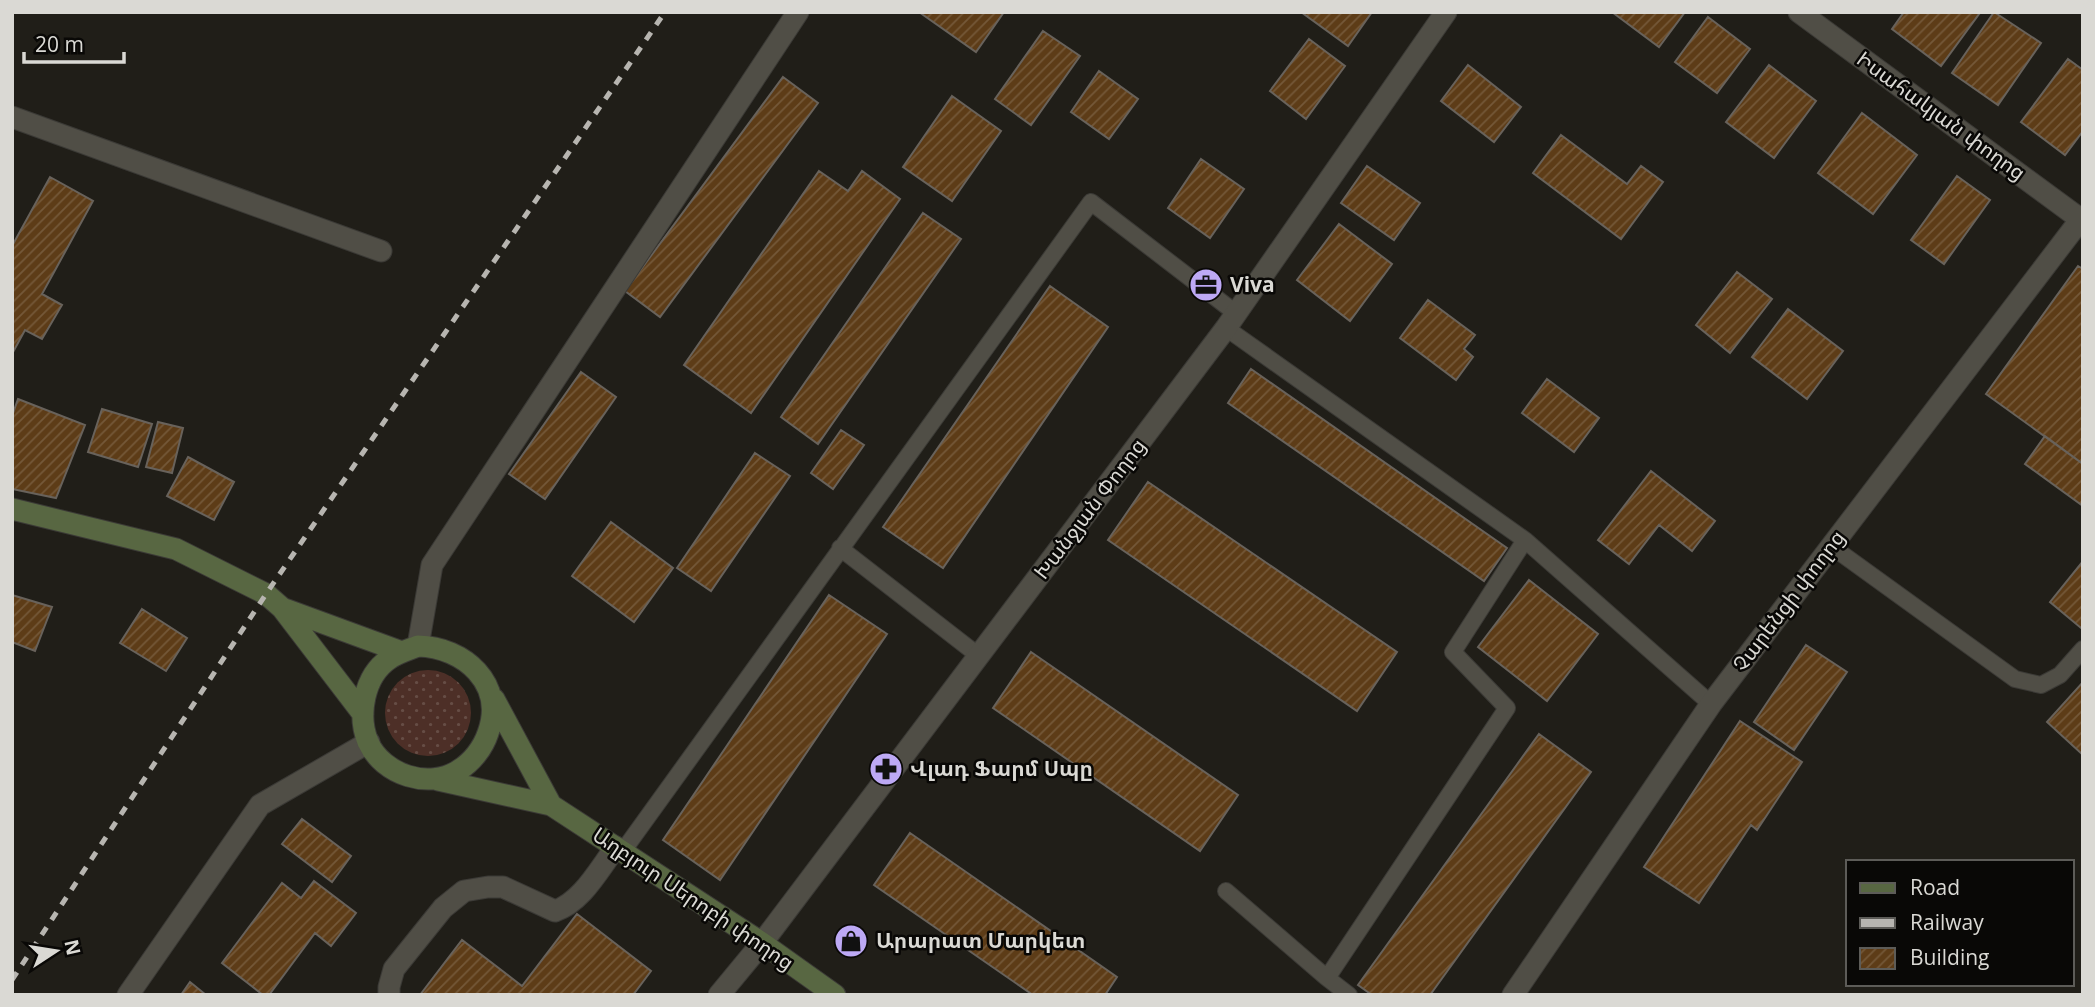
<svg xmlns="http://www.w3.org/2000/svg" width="2095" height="1007" font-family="'Open Sans','Noto Sans Armenian',sans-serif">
<defs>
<pattern id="grass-dots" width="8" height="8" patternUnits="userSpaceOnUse" patternTransform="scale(1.75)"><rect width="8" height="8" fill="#4d2f27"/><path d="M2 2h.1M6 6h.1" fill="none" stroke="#664d45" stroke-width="1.8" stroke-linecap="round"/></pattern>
<pattern id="building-hatch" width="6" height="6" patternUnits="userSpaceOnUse" patternTransform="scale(1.75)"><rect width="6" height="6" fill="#5d3c17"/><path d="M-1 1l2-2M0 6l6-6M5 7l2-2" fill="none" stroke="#745838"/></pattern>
</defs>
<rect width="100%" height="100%" fill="#201e18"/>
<!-- grass -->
<path fill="url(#grass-dots)" d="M385 713a43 43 0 1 1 86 0a43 43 0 1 1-86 0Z"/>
<!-- building -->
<path fill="url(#building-hatch)" stroke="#68625b" stroke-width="2" d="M919 12H1004L976 52Z
M1301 12H1372L1348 46Z
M1612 12H1685L1659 47Z
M1904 12H1977L1979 14 1941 66 1892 29Z
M1994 12 2041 43 1998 105 1952 73Z
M1708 17 1750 49 1717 93 1675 62Z
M1043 31 1080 56 1031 125 995 99Z
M1309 39 1345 66 1306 119 1270 91Z
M2068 59 2083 70V131L2065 155 2021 122Z
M1468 65 1521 107 1494 142 1441 101Z
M1769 65 1816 101 1774 158 1726 122Z
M1099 71 1138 99 1109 139 1071 112Z
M783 77 818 103 660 317 625 291Z
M952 96 1001 131 952 201 903 167Z
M1862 113 1917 155 1873 214 1818 173Z
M1561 135 1627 184 1641 166 1663 182 1621 239 1533 173Z
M1201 159 1244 189 1210 238 1168 208Z
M1367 166 1420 203 1394 240 1341 203Z
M819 171 848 191 862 171 900 199 751 413 684 365Z
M1957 176 1990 200 1944 264 1911 240Z
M50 177 93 201 42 294 62 305 42 339 25 330 12 354V246Z
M923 213 961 239 818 444 781 417Z
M1339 224 1392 264 1350 321 1297 280Z
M2078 266 2083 269V464L1986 394Z
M1737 272 1772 299 1730 353 1696 325Z
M1050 286 1108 327 943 568 883 527Z
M1428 300 1475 335 1464 349 1473 357 1456 380 1400 338Z
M1788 309 1843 351 1807 399 1752 357Z
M1251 369 1507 548 1484 581 1228 403Z
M581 372 616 397 545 499 509 474Z
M1547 379 1599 418 1574 452 1522 413Z
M18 399 85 425 56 498 12 489V416Z
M102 409 152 424 138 467 88 452Z
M158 422 183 428 172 473 146 467Z
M841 430 864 445 833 489 811 473Z
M2045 436 2083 464V506L2025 464Z
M755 453 790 476 711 591 677 568Z
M188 457 234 482 214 520 167 496Z
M1651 471 1715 521 1692 551 1659 525 1629 564 1598 540Z
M1148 482 1397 652 1357 711 1108 540Z
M611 522 673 568 634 622 572 576Z
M2083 561V626L2081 628 2050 602Z
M1529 580 1598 634 1547 701 1478 647Z
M12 595 52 607 35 651 12 642Z
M829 595 887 634 720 880 663 840Z
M142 609 187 638 166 671 120 643Z
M1806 645 1847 672 1794 750 1754 722Z
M1031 652 1238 795 1200 851 993 708Z
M2083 682V755L2047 722Z
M1740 721 1802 762 1757 830 1751 825 1699 903 1644 867Z
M1539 734 1591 772 1430 995H1372L1358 985Z
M302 819 351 856 332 882 282 844Z
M910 833 1117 977 1105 995H1033L874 885Z
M314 881 356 913 331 946 315 933 269 995H263L222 963 282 883 301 898Z
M577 914 651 971 633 995H420L462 940 522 986Z
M190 982 206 995H181Z"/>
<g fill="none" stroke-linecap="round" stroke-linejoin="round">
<defs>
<path id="lane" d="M1226 328 1525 540 1453 652 1507 708 1327 978 1349 995
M1525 540 1711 704
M1831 546 2015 679 2041 685 2060 675 2083 649
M840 548 979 656
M623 851 1091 202 1237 314
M1226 891 1327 978"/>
<path id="street" d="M1799 12 2083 221
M12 117 381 251
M418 646 432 565 798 12
M128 995 260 805 369 742
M389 995V987L394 969 443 908 464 891 488 887H503L555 911C582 902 599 869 616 847
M719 995 762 943 1226 328 1446 12
M1513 995 1711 704 2081 219"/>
<path id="secondary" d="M12 509 176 549 266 594 282 608 363 714
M282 608 402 652
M418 646C464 647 506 684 488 733 483 748 472 762 459 770 429 790 383 775 368 742 357 715 364 676 389 659 397 653 408 650 418 646Z
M494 699 551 805
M438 780 551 805 762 943 835 995"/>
</defs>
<!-- lane casing -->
<use href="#lane" stroke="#3b3a36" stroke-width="18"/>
<!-- street casing -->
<use href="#street" stroke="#3b3a36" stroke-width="23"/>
<!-- secondary casing -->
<use href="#secondary" stroke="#3b3a36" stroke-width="23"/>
<!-- lane -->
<use href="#lane" stroke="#504e46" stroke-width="16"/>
<!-- street -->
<use href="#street" stroke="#504e46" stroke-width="21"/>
<!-- secondary -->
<use href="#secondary" stroke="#586742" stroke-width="21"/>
<!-- rail -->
<path stroke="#b7b5b0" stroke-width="5" stroke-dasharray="9 9" stroke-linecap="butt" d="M12 980 266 594 665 12"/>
</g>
<!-- icons -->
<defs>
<symbol id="office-disc" viewBox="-11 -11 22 22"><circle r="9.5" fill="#bda9f5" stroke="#090806"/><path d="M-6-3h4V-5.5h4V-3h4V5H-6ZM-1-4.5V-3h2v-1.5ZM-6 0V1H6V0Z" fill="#111"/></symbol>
<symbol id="pharmacy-disc" viewBox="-11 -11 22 22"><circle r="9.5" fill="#bda9f5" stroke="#090806"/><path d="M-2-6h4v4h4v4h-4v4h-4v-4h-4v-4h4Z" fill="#111"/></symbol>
<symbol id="shop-disc" viewBox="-11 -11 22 22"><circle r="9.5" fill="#bda9f5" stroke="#090806"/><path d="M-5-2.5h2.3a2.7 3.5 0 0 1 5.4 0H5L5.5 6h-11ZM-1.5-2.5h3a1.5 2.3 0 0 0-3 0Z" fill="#111"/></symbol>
</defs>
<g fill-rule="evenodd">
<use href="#office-disc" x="1187" y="266" width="38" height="38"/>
<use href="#pharmacy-disc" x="867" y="750" width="38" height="38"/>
<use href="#shop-disc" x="832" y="922" width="38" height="38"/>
</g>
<g text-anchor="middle" stroke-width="5" stroke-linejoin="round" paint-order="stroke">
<!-- street labels -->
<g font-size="21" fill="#dad9d4" stroke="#090806">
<text transform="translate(1941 116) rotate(36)" y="7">Իսահակյան փողոց</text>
<text transform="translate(1090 509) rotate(-53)" y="7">Խանջյան Փողոց</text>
<text transform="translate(1789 601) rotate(-53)" y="7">Չարենցի փողոց</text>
<text transform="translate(693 899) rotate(34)" y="7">Աղբյուր Սերոբի փողոց</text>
</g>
<!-- poi labels -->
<g font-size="21" font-weight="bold" fill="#dad9d4" stroke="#090806" text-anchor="start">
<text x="1230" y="292">Viva</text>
<text x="910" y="776">Վլադ Ֆարմ Սպը</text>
<text x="876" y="948">Արարատ Մարկետ</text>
</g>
</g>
<!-- border -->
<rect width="2095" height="1007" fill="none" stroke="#dad9d4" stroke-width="28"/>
<!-- legend -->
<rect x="1846" y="860" width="228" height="126" fill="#090806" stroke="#5d5c58" stroke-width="2"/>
<rect x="1860" y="883" width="35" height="10" fill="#586742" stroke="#5d5c58" stroke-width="2"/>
<text x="1910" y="895" font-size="21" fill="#dad9d4">Road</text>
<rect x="1860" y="918" width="35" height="10" fill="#b7b5b0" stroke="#5d5c58" stroke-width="2"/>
<text x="1910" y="930" font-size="21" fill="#dad9d4">Railway</text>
<rect x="1860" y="948" width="35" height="21" fill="url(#building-hatch)" stroke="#5d5c58" stroke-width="2"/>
<text x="1910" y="965" font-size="21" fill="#dad9d4">Building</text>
<!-- north arrow -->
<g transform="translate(56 951) rotate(78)" stroke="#090806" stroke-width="5" paint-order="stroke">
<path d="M0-5L12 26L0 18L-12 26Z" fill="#dad9d4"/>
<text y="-10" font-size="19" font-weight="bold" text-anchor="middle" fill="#dad9d4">N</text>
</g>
<!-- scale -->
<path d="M24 52v10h100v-10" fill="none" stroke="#dad9d4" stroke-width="3.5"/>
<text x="35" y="52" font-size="21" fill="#dad9d4" stroke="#090806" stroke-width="5" paint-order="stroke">20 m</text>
</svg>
